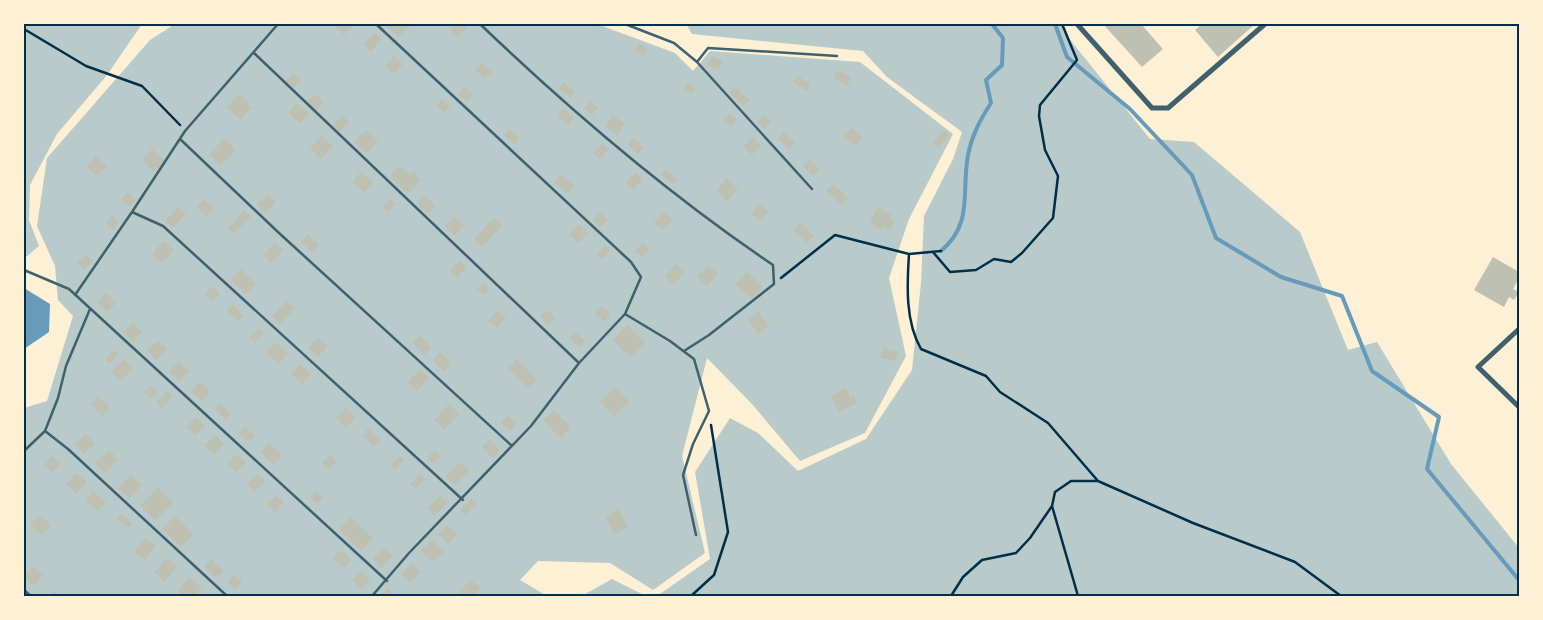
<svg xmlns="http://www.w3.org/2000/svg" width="1543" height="620" font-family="Inter,sans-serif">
<rect width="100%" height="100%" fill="#fdf0d5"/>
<!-- green -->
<path fill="#b9caca" d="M24 24H142L107 75 57 134 30 185 29 220 39 246 26 257 24 256Z
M175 24H597L675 53 693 71 710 51 860 62 953 134 909 219 889 278 906 356 865 433 800 461 752 404 707 358 682 456 705 553 653 590 610 563 538 561 520 580 547 596H24V408L47 401 73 316 58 300 55 266 37 226 47 158 150 40Z
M686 24H1062L1063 31 1150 139 1194 142 1300 232 1348 350 1377 342 1451 464 1519 548V596H657L710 559 695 472 730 418 758 433 798 471 866 439 912 370 921 283 924 216 953 159 962 132 887 77 863 51 692 34Z
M612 579 646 596H582Z"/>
<!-- water -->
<path fill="#669bbc" d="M24 288 50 304 49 332 24 349Z"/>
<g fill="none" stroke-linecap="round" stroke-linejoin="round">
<!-- stream -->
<path stroke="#669bbc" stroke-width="4" d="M1055 24 1067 57 1130 109 1192 175 1216 238 1281 277 1342 296 1372 371 1439 417 1427 469 1519 580
M941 251C974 223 961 192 968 155 972 135 980 120 991 103L986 80 1002 65 1003 38 992 24"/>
</g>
<!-- building -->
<path fill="#bec0b2" d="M338 24H354L344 35 335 27Z
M384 24H410L399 37Z
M455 24H462L467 28 458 37 450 30Z
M1103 24H1141L1163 49 1142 67Z
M1202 24H1255L1218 57 1195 30Z
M374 32 382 39 371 52 363 45Z
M639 43 648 49 643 56 634 51Z
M394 56 403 64 394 74 385 66Z
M712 56 723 62 718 70 707 64Z
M482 62 492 71 485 79 475 70Z
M838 70 851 78 847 86 833 78Z
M293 73 301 80 294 88 285 81Z
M797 76 811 84 807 91 793 82Z
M563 82 575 92 571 98 558 88Z
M688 83 696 89 691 94 684 88Z
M734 86 750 100 744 106 729 92Z
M464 87 473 95 467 102 458 94Z
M239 94 252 107 240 120 227 107Z
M315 94 324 102 316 111 307 102Z
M442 99 450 106 444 113 436 106Z
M590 101 598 108 592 115 584 108Z
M297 103 309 114 300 124 288 113Z
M564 108 574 118 568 125 557 115Z
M729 113 737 120 732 127 723 120Z
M342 115 349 122 340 132 332 125Z
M613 115 625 124 617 135 605 126Z
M763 115 771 120 765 129 757 124Z
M851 127 863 137 855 146 843 136Z
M510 129 519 138 514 144 504 135Z
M366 130 378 141 366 153 354 143Z
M943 130 949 135 939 148 933 144Z
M784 132 795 143 789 149 778 139Z
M321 136 333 146 321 159 310 149Z
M752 137 761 145 752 155 743 147Z
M224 138 236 149 221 166 209 155Z
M633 138 644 147 638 154 627 145Z
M602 143 609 149 600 159 593 153Z
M152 149 165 161 154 172 142 160Z
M96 156 107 166 97 176 87 167Z
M809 160 819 169 814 176 803 167Z
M399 166 410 175 413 171 421 179 408 194 390 177Z
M666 169 677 179 673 184 661 175Z
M361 172 374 183 364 193 352 182Z
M636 172 643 179 633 190 626 183Z
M561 174 575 185 568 193 554 183Z
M726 178 738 189 727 201 716 190Z
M833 184 848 198 842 205 826 191Z
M128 193 136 200 130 207 121 200Z
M267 194 276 202 266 213 257 205Z
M424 195 436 206 428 214 416 203Z
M204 199 214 208 207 216 197 207Z
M390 199 396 205 389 212 383 207Z
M760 204 769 212 760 221 751 214Z
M178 207 186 214 173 228 165 221Z
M878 207 891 215 889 218 895 221 889 231 883 227 881 230 869 222Z
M244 210 251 216 234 234 228 228Z
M664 211 673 219 663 230 654 222Z
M600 212 608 220 601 227 593 220Z
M112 216 119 222 113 230 106 223Z
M454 216 464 225 455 236 445 226Z
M494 218 503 225 482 247 474 239Z
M800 223 814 236 807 243 793 230Z
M579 224 588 233 578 243 569 235Z
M308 234 319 245 312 252 301 242Z
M163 241 174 250 162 264 152 254Z
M275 242 283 250 272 263 263 255Z
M643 242 650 249 642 257 635 251Z
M605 245 611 250 602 259 597 254Z
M85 254 93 261 84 270 77 263Z
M1493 257 1519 272V278L1513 289 1519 292 1514 300 1509 297 1504 307 1474 290Z
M460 260 467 267 457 278 450 271Z
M676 264 685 272 673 285 665 277Z
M708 265 718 274 707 286 697 277Z
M241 269 256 283 246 294 231 280Z
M747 272 763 287 752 299 735 284Z
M483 283 490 289 484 295 477 289Z
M212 286 220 293 213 301 205 294Z
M106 293 116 303 107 312 97 302Z
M286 301 295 308 280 324 272 317Z
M232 304 244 315 238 321 227 311Z
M602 306 610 314 604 322 595 314Z
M498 310 506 318 497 328 488 321Z
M547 310 556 318 549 325 540 317Z
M759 312 769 326 758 334 748 320Z
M133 322 142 332 133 342 123 332Z
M627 325 645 343 630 357 613 340Z
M258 328 264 333 255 343 249 338Z
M575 332 585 341 579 347 569 338Z
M420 336 431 348 424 355 413 343Z
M318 337 328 346 318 357 308 348Z
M158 340 167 349 156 360 147 350Z
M275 342 288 353 278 364 266 352Z
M883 348 898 352 895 361 880 358Z
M114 350 119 354 109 364 105 359Z
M441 352 451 363 443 371 433 360Z
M123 359 133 368 121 381 111 371Z
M517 359 537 379 528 388 508 368Z
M179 361 189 371 179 381 169 372Z
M300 364 311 374 302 384 291 374Z
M420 369 429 378 417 391 408 382Z
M200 382 210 392 201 401 191 391Z
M151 385 158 392 151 399 144 392Z
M615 387 629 401 614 416 600 402Z
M846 388 851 398 854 396 857 403 839 412 831 396Z
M168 391 173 397 162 408 156 402Z
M98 396 110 408 102 416 90 403Z
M220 403 231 414 226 420 215 409Z
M449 404 459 414 444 430 434 420Z
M346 408 356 417 346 428 336 418Z
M554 410 571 427 561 438 543 421Z
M508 416 516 424 510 431 501 423Z
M196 417 205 426 195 436 186 427Z
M245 427 255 436 249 442 239 432Z
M369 428 380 440 373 447 362 435Z
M85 434 95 443 84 454 74 445Z
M215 435 224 444 214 455 204 445Z
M490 439 500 450 493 458 482 447Z
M269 443 282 455 273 465 260 452Z
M109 450 118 459 105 473 95 464Z
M435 450 441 456 433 464 427 458Z
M237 454 246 463 236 472 227 463Z
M330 455 337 462 329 469 322 463Z
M52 456 61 463 53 473 44 465Z
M400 456 404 460 395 470 390 465Z
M460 462 469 471 454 485 445 477Z
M75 473 87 482 77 494 66 485Z
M420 473 426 479 415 489 410 484Z
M258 474 265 481 254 492 247 485Z
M131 475 142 485 129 498 118 488Z
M158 488 173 503 155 520 140 505Z
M93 491 106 502 98 511 86 501Z
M316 491 323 498 317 504 310 497Z
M277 495 284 502 275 512 267 504Z
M440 495 448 503 434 516 427 509Z
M471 499 476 504 465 515 460 510Z
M618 509 628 527 614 534 605 516Z
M120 513 132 523 128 528 116 518Z
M39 515 51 525 42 535 30 525Z
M175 516 194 535 181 547 162 529Z
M351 517 373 538 361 551 339 529Z
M447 525 457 534 448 543 438 534Z
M146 538 156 546 144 560 134 552Z
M432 540 444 552 433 562 421 550Z
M384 548 393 557 381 568 373 559Z
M341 550 351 560 343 568 333 558Z
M166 558 177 567 165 582 154 573Z
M211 559 224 571 216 578 204 566Z
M412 563 421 572 410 583 401 574Z
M33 567 43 575 34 586 24 578Z
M361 571 370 580 361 589 352 580Z
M235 574 242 582 235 589 228 581Z
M189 577 202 588 195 596H184L178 591Z
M471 580 480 589 472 596H465L460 591Z
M388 588 396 596H380Z
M54 591 61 596H49Z"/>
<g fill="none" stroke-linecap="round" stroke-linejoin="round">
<!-- path -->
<path stroke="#003049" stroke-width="2.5" d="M24 29 86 66 142 86 180 125
M933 252 950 272 976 270 994 259 1011 262 1022 253 1053 218 1058 176 1045 150 1039 116 1040 105 1077 60 1062 24
M909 254 941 251
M781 278 835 235 909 254C907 285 905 321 921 349L986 376 1000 392 1048 423 1098 481
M691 596 714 575 728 532 711 425
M951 596 963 577 982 560 1016 553 1030 538 1052 506
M1078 596 1052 506 1055 492 1071 481H1098L1193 523 1295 562 1341 596"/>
<!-- service -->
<path stroke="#3f606c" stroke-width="2.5" d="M480 24C572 112 668 194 773 265L774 284 709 335 684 351
M625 24 674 43 697 62 812 189
M254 53 579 363
M697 62 708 48 837 56
M180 139 279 233 512 446
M132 212 185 131 278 24
M24 270 69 289 387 581
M75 295 132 212 163 226 463 500
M625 314 670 341 694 359 709 411 693 444 683 475 696 535
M45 431 68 449 227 596
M24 451 45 431 58 398 66 366 90 309
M24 590 31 596
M372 596 409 553 531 426 579 363 625 314 641 277 631 262 376 24"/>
<!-- minor -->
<path stroke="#3f606c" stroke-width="5" d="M1077 24 1152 108H1168L1265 24
M1519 329 1478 367 1519 407"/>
</g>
<!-- border -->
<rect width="1543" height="620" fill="none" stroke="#fdf0d5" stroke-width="50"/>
<rect x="25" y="25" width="1493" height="570" fill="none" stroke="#003049" stroke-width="2"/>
</svg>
